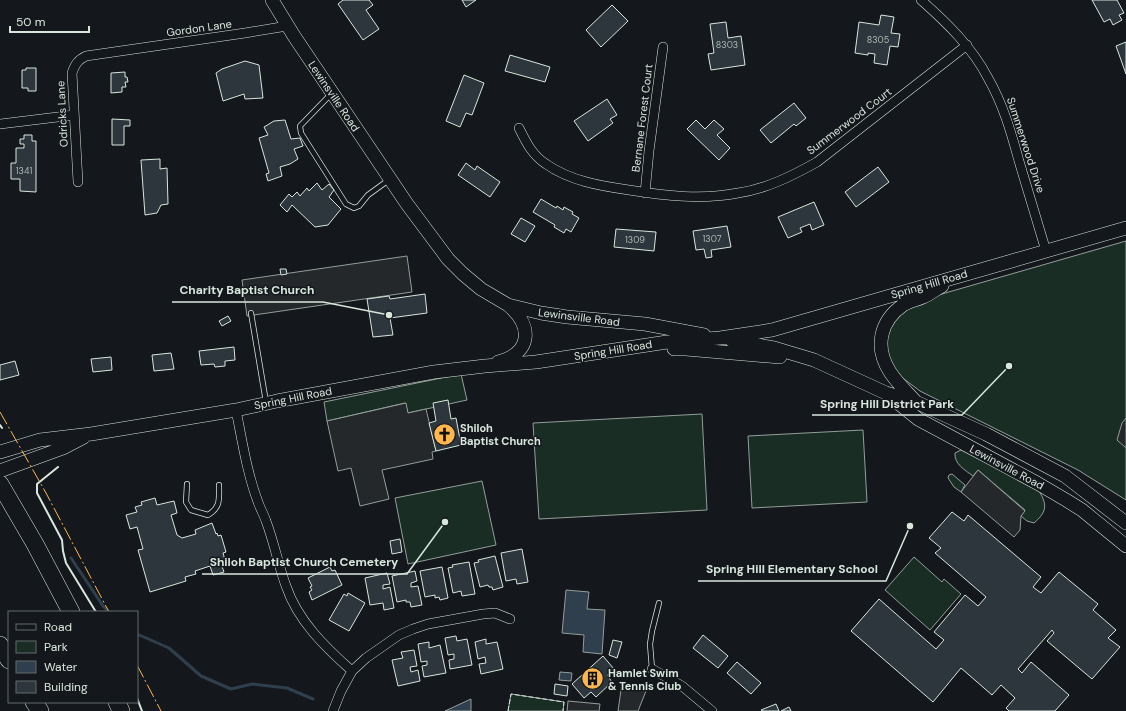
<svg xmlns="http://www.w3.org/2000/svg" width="1126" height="711" font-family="'DM Sans',sans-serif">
<rect width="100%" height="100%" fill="#14181c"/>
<!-- green -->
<path fill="#1a2d24" stroke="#939e99" d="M1126 241V500L1078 470 920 391 904 379 895 371 886 354 885 344 892 321 914 302Z
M461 374 467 400 408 413 405 403 327 421 324 402Z
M702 414 707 510 539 519 533 423Z
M863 430 867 502 752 508 748 436Z
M961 450 1038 489C1047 504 1048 511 1034 523L1027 521 1021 516 1025 510 978 470 973 476C965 470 954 464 955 453Z
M952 474 965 485 961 492 954 487 948 478 949 475Z
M482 481 496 545 408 564 395 498Z
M914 557 942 582 944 579 961 594 930 630 885 590Z
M511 694 564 702 563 711H508Z"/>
<!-- parking -->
<path fill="#24282b" stroke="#939e99" d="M407 256 412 292 247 316 242 280Z
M406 403 408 413 426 409 436 451 432 452 433 459 382 470 389 499 360 506 351 468 338 471 327 421Z
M1126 418V448L1117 440 1122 423Z
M978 470 1025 511 1021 516 1020 530 1014 537 961 492Z
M622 683 646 691 638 711H618Z
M568 701 600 704 599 711H567Z"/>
<!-- water -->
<path fill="#2f3f4d" stroke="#939e99" d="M566 590 589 592 587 609 605 610 602 654 583 652 584 635 562 633Z
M560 672 572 673 571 681 559 680Z
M471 699V711H445Z"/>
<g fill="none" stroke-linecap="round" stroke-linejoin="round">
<!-- stream -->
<path stroke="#2f3f4d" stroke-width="3" d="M71 558 103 606 109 612
M137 634 169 648 201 676 231 689 252 684 287 688 313 699"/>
</g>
<!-- building -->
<path fill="#2c363c" stroke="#d8e6dc" d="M343 0H369L373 5 366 10 379 29 363 40 338 4Z
M462 0H476L466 7Z
M1092 0H1117L1124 13 1119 15 1122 20 1113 25 1110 19 1104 22Z
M612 5 628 21 601 47 586 30Z
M881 15 894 17 891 33 900 34 898 47 890 46 887 65 874 63 875 54 868 53V55L855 53 859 22 879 25Z
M726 22 728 38 741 36 745 65 711 70 708 54 714 53 710 24Z
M1126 42V74L1116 46Z
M510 55 550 67 545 82 505 71Z
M245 61 259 65 263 98 245 99 244 94 223 101 216 73 222 69Z
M26 68H36V91H28V88H22V70H26Z
M125 72V77H127L128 82H125L126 87H122V92L111 93V73Z
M464 75 484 83 472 115 466 113 460 127 446 121Z
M607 99 617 115 610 119 613 123 588 141 574 121Z
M794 103 806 118 796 126 794 124 771 143 760 130Z
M112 119 130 120V126H124V145H112Z
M285 120 291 139 300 138 303 146 294 149 298 159 290 164 280 167 282 176 268 181 266 174 269 173 259 138 268 135 264 127 274 121Z
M696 120 705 129 714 120 724 129 717 135 730 148 719 160 687 129Z
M24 135H32V141H36V192L20 191V179H11V163H16V148H24V144H20V139H24Z
M160 159V169L167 168 168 204 161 205 157 213 145 215 141 160Z
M466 163 475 170 477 166 500 182 490 197 458 175Z
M878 167 889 182 856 207 845 192Z
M317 183 322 190 329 184 334 190 329 197 341 209 328 225 315 227 292 205 287 212 280 205 289 194 292 197 297 192 300 196 307 188 309 191Z
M541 199 556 208 557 206 563 210 564 207 573 212 572 214 579 218 571 232 566 229 564 233 554 227 555 225 533 212Z
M814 202 824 225 812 230 810 224 800 228 802 232 788 238 778 217Z
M521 218 535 226 525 242 511 234Z
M727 226 731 247 711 250 712 257 706 258 704 249 696 250 693 231Z
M616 229 656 232 654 251 614 247Z
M280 269H286L287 274 281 275Z
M425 294 427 313 390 318 393 335 373 337 367 299 389 296 390 299Z
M228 316 231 321 222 326 219 321Z
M234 347 235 360 225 361V366L215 367 214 364 201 365 199 351Z
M171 353 174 369 154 371 152 355Z
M111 357 112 370 93 372 91 359Z
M15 361 19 375 0 380V365Z
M448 400 451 419 456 418 461 445 436 451 429 423 436 421 433 403Z
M155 498 157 505 174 501 177 513 171 515 177 535 182 538 196 534 195 530 212 523 216 534 217 533 218 536 221 535 226 552 223 553 225 560 220 561 224 572 213 575 210 566 195 571 196 574 185 577 186 581 150 592 138 550 143 549 137 527 130 529 126 515 137 512 135 507 142 505 141 502Z
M952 512 964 521 968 515 1041 577 1033 587 1041 593 1059 572 1098 604 1093 610 1116 630 1108 638 1120 647 1092 679 1047 641 1054 633 1052 630 1018 669 1022 673 1031 662 1069 695 1055 711H1009L1006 708 1015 698 1001 685 992 695 961 668 933 702 851 631 879 599 936 649 944 640 934 632 965 595 978 606 986 597 935 553 941 548 929 538Z
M400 539 402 552 392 554 390 541Z
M522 549 528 582 517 584 516 579 506 581 501 553Z
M495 556 503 587 493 590 492 587H489L488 585 480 587 474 563 479 562 478 560Z
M469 562 475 594 462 596 461 591 453 593 448 568 453 567 452 565Z
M330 567 332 571 335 570 342 585 312 600 309 592 312 590 310 587 312 586 308 578Z
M442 567 448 598 440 600 439 597 435 598V595L425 597 420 571Z
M415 571 417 581 411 583V587L418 586 422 605 411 607 410 602H406V600L397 602 392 576Z
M387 573 390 584 383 585V589L390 587 394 608 384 610 383 603 370 605 365 578Z
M348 593 365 603 349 631 329 620 344 594 347 596Z
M703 635 728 656 718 668 693 648Z
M456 636 457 641 467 639 472 665 450 669 449 660 454 659V654L448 655 445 638Z
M486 639V644L497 642 503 669 481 674 479 664 486 663 485 657 478 659 475 642Z
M613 640 622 642 617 658 609 655Z
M429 642V648L440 645 446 673 424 677 422 666 427 665V661L421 662 418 644Z
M414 650 417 666 410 667 411 672 418 670 420 681 398 686 392 660 403 658 401 652Z
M603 656 614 669 607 675 612 682 596 697 591 692 584 698 572 684Z
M737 662 761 683 751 694 727 673Z
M555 684 568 686 567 696 554 694Z
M776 704 779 711H762L761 710Z
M789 707 791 711H781Z"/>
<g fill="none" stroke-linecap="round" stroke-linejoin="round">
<defs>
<path id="service" d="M331 94 300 126 301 133 346 204 354 208 359 206 368 195 390 179
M251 313 266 402
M187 484 186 502 191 510 208 515C221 507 219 499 219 485
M652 669 650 644 652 631 659 603"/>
<path id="minor" d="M921 0C947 23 972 47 988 78 1003 104 1011 132 1019 161 1028 191 1037 221 1046 251
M0 124 74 115
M519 128C526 142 532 155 546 164 570 181 601 186 629 190 666 196 702 200 738 193 766 189 792 176 817 162L967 45
M78 182 72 73C75 64 78 60 86 56L245 33 287 26
M645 193 649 151 663 47
M236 410C242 440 247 473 258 502 260 508 264 515 266 521 274 542 278 564 286 586 298 621 325 647 352 671
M652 669 682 686 712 711
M333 711 341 691 352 671 366 658 399 635 413 629 428 624 483 614 495 613 510 619"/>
<path id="secondary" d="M272 0 294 36 407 204 448 259 463 274 481 289 508 305 541 313 567 317 645 324 704 335
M731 340 774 348 814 360 886 393 916 402 986 434 1065 476 1126 523
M674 349H686L780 357
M498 362C532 353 533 326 508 305
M892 398 918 419 1037 483 1066 500 1082 510 1126 546
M916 402C907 392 897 383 890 372 874 347 880 321 903 305 909 301 917 300 923 297 930 294 936 289 942 286
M0 452 40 440 91 434 236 410 277 401 434 372 485 366 536 362 667 342 720 338 772 330 1126 228
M0 471 63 448 84 437"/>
<path id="motorway" d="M0 484 35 544 71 612
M0 645 9 660
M34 702 40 711
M117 702 121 711"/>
</defs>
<!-- service casing -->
<use href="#service" stroke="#d8e6dc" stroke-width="6"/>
<!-- minor casing -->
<use href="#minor" stroke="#d8e6dc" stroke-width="10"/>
<!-- secondary casing -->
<use href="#secondary" stroke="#d8e6dc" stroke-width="14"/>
<!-- motorway casing -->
<use href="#motorway" stroke="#d8e6dc" stroke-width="18"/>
<!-- service -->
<use href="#service" stroke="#14181c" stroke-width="4.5"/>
<!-- minor -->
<use href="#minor" stroke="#14181c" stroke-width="9"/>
<!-- secondary -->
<use href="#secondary" stroke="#14181c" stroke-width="13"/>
<!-- motorway -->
<use href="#motorway" stroke="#14181c" stroke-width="17"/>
<!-- fence -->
<path stroke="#d8e6dc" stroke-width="1" stroke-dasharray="5 2" stroke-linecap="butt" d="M508 711 511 694 564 702 563 711"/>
<!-- wall -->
<path stroke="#d8e6dc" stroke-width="2" d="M0 425 2 428
M58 467 37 484V493L62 540 63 551 66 563 96 612
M137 698 142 711"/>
<!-- power -->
<path stroke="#ffb74d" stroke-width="1" stroke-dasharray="14 3 2 3" stroke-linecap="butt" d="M0 412 46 493 109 612
M137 665 161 711"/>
</g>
<!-- icons -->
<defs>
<symbol id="church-disc" viewBox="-11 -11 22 22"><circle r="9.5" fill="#ffb74d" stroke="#14181c"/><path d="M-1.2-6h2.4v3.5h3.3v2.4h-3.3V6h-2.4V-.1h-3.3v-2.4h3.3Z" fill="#111"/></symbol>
<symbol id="building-disc" viewBox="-11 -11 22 22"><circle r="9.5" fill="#ffb74d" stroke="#14181c"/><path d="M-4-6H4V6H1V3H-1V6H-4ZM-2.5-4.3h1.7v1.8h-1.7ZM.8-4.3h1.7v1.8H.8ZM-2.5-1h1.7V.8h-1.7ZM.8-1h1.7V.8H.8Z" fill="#111"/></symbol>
</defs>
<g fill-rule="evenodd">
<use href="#church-disc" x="432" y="422" width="25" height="25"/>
<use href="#building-disc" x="580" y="666" width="25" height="25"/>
</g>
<g text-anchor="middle" stroke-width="3" stroke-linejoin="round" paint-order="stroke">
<!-- number labels -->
<g font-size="9" fill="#adbab4">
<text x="878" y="43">8305</text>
<text x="727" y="48">8303</text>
<text x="24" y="174">1341</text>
<text x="712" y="242">1307</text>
<text x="635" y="243">1309</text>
</g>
<!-- street labels -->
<g font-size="11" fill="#d8e6dc" stroke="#14181c">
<text transform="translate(199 28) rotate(-8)" y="4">Gordon Lane</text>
<text transform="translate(334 96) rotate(56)" y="4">Lewinsville Road</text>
<text transform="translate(62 114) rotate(-93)" y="4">Odricks Lane</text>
<text transform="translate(642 118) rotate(-83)" y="4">Bernane Forest Court</text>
<text transform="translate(849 121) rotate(-37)" y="4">Summerwood Court</text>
<text transform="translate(1026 145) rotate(72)" y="4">Summerwood Drive</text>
<text transform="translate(929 284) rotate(-16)" y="4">Spring Hill Road</text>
<text transform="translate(579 317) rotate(7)" y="4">Lewinsville Road</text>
<text transform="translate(613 350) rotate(-9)" y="4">Spring Hill Road</text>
<text transform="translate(293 398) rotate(-11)" y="4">Spring Hill Road</text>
<text transform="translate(1007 467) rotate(28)" y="4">Lewinsville Road</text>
</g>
<!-- poi labels -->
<g font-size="11" font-weight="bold" fill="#d8e6dc" stroke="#14181c" text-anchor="start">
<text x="460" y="432">Shiloh<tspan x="460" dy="13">Baptist Church</tspan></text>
<text x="608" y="677">Hamlet Swim<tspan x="608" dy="13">&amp; Tennis Club</tspan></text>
</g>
</g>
<!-- callouts -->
<path fill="none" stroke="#d8e6dc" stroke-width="1.5" d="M389 315L323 302H172M1009 366L962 415H812M445 522L407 574H202M910 526L886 581H698"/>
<g fill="#d8e6dc" stroke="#14181c" stroke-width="1.5">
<circle cx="389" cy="315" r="4"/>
<circle cx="1009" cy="366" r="4"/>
<circle cx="445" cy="522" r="4"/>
<circle cx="910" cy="526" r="4"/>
</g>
<g font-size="12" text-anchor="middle" font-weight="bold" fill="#d8e6dc" stroke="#14181c" stroke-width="3" stroke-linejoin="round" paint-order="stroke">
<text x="247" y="294">Charity Baptist Church</text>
<text x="887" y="408">Spring Hill District Park</text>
<text x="304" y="566">Shiloh Baptist Church Cemetery</text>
<text x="792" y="573">Spring Hill Elementary School</text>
</g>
<!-- legend -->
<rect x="8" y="611" width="130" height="92" fill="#14181c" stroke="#626a69"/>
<rect x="16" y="624" width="20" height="6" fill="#14181c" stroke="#626a69"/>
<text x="44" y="631" font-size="12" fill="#d8e6dc">Road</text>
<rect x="16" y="641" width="20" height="12" fill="#1a2d24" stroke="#626a69"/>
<text x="44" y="651" font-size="12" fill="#d8e6dc">Park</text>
<rect x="16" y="661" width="20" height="12" fill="#2f3f4d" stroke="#626a69"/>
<text x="44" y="671" font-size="12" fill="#d8e6dc">Water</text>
<rect x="16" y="681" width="20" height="12" fill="#2c363c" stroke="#626a69"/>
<text x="44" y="691" font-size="12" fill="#d8e6dc">Building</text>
<!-- scale -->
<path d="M10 26v6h79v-6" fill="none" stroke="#d8e6dc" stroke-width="2"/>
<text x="16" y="26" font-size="12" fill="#d8e6dc" stroke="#14181c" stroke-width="3" paint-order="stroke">50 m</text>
</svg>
